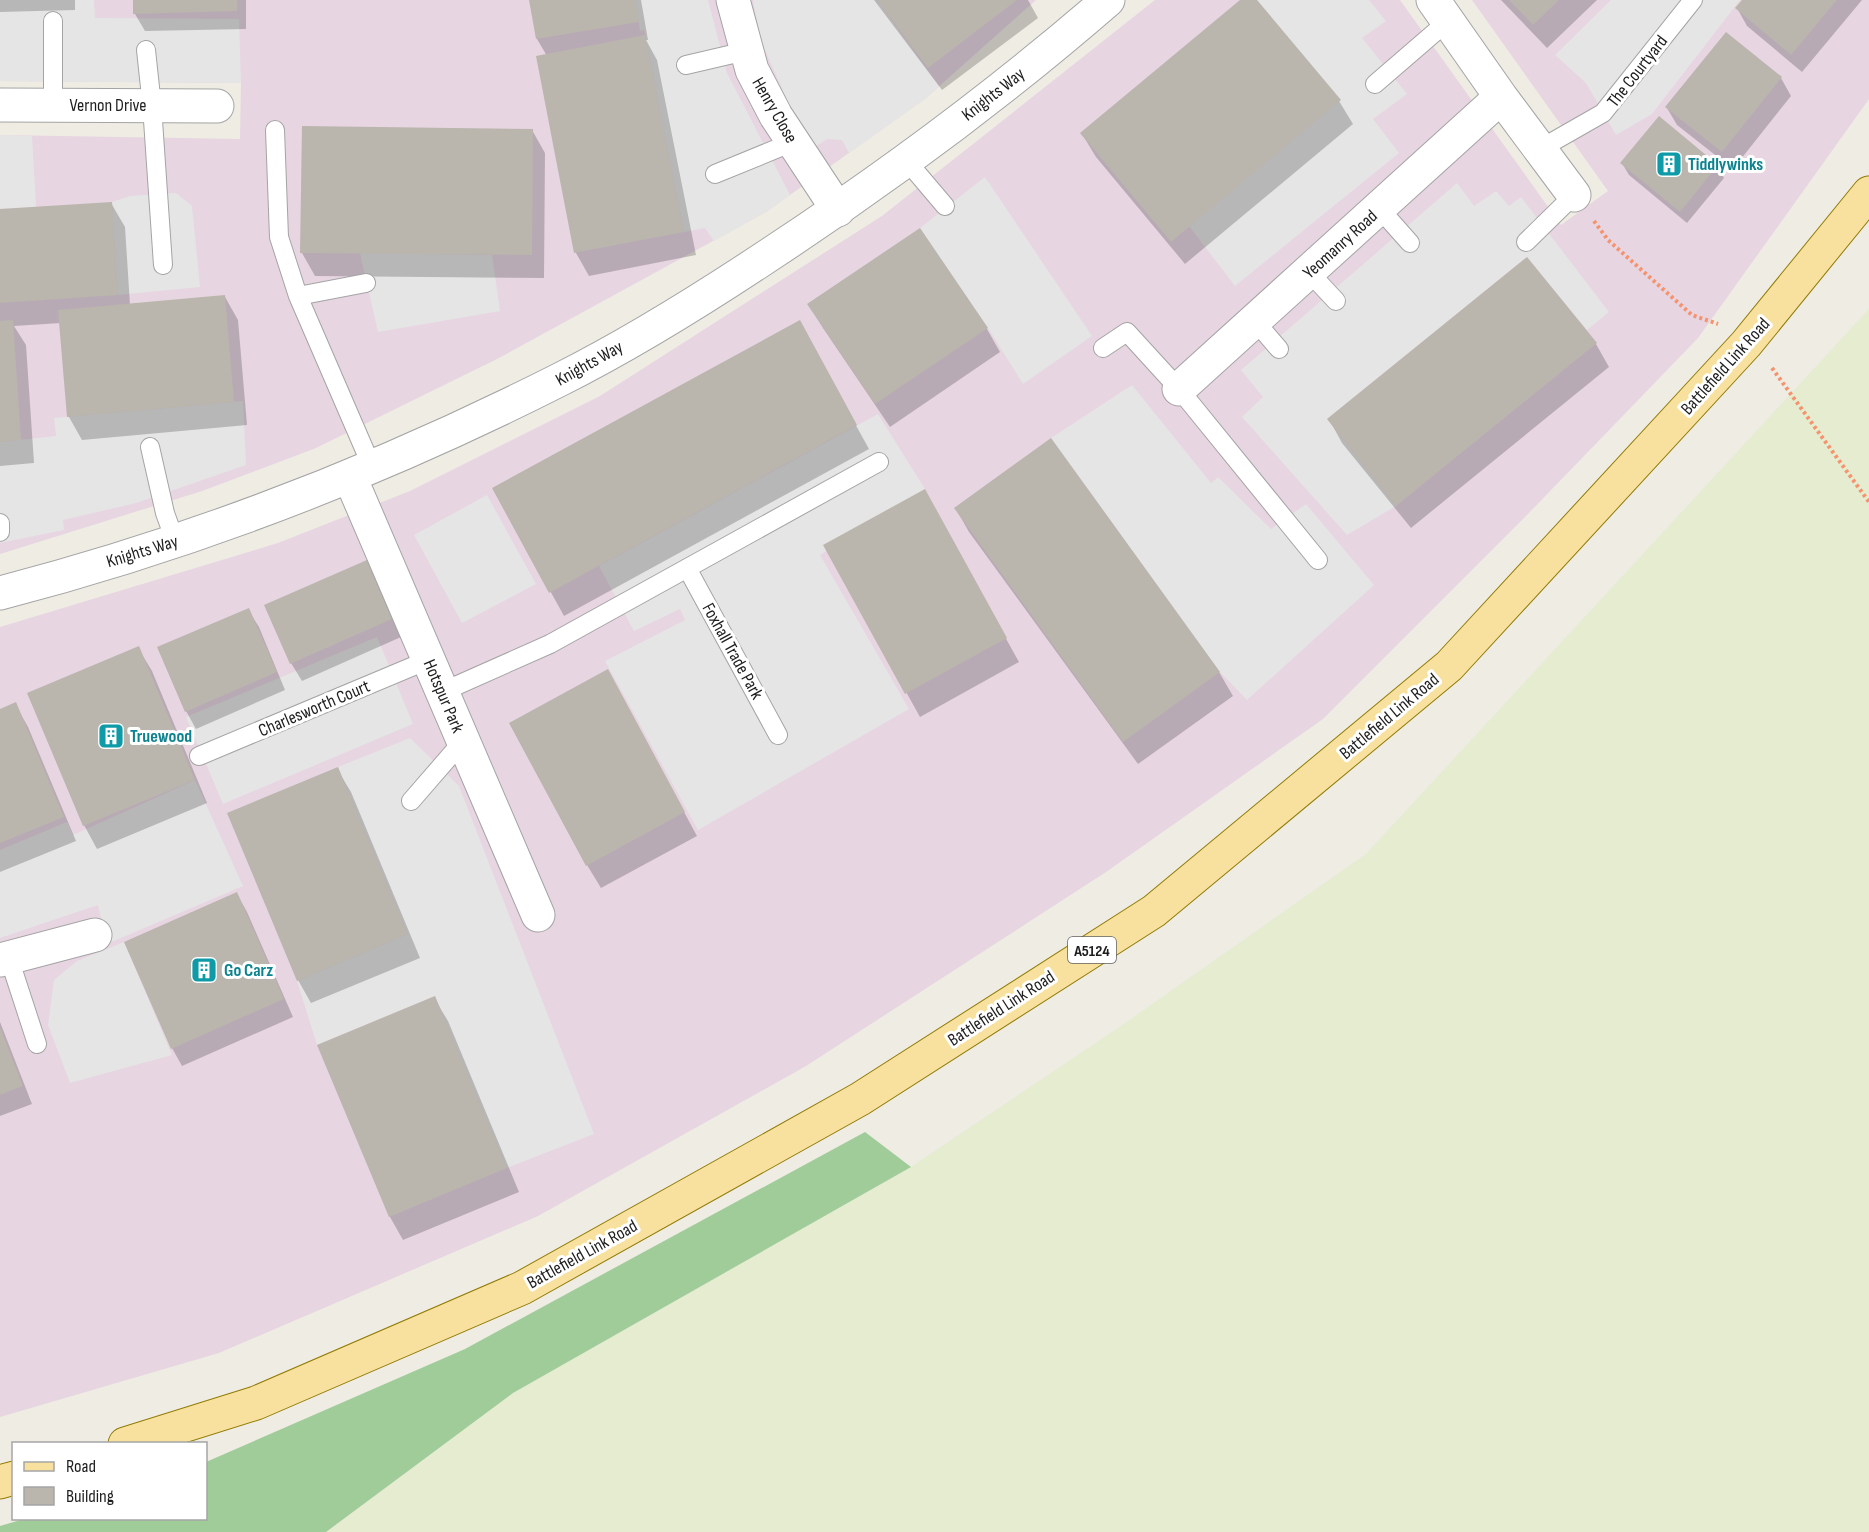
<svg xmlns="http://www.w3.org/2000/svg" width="1869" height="1532" font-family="'Sofia Sans Condensed',sans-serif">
<rect width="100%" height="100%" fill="#eeece3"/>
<!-- industrial -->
<path fill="#e7d5e1" d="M0 0H1036L926 98 766 212 499 358 316 448 202 491 0 554V135L240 139 241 83 0 81Z
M1155 0H1400L1561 225 1608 191 1472 0H1869V99L1698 338 1526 516 1323 719 1106 872 806 1066 538 1216 219 1353 0 1417V627L278 543 410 491 600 396 882 216Z"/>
<!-- farmland -->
<path fill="#e5eccf" d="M1869 309V1532H326L513 1393 911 1167 1118 1028 1366 854Z"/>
<!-- forest -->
<path fill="#9fcc99" d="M865 1132 911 1167 513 1393 326 1532H0V1526L24 1519 206 1518V1462L465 1349Z"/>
<!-- parking -->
<path fill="#e5e5e5" d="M0 0H94L95 18 239 19 241 83 0 81Z
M635 0H708L727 73 790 195 766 212 714 241 705 228 684 232 644 30 640 31Z
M753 0H877L939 86 926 98 849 153 842 140 827 139 813 148 788 102 761 41Z
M1257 0H1369L1386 21 1362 38 1407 94 1373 119 1399 153 1235 286 1189 226 1340 100Z
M1611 0H1740L1652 114 1616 135 1586 83 1555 55Z
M0 135 32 136 36 207 0 209Z
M985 177 1092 336 1023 384 988 328 920 228Z
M1457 183 1474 206 1496 191 1509 206 1521 197 1609 312 1587 330 1527 257 1327 419 1396 506 1347 535 1242 417 1263 397 1241 370Z
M176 193 192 206 200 287 118 295 112 202 130 196Z
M360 253 492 255 500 311 378 332Z
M1132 385 1211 483 1218 477 1271 529 1306 504 1374 585 1247 700 1220 672 1051 438Z
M243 401 246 465 136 503 63 520 64 530 0 543V442L56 436 54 418Z
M878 414 925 489 820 555 909 709 698 830 605 661 685 620 680 609 634 631 599 566Z
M487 495 536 584 462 623 414 535Z
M377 637 413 724 223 804 186 717Z
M410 738 459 786 594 1134 507 1168 435 996 317 1045 297 981 408 934 338 767Z
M195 780 243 886 107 944 98 905 0 938V850L67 822 73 835Z
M124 942 172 1055 70 1083 48 1025 54 980 77 961Z"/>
<!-- shadow -->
<path fill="#0003" d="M0 0H75V10L0 12Z
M135 0H246V29L145 31 135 14Z
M531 0H641L648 40H646L657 60 696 255 589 276 576 253 537 57 547 56 537 39Z
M874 0H1028L1038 18 942 90Z
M1243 0H1256L1339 101 1353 124 1185 264 1096 157 1082 134Z
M1501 0H1597L1547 48Z
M1744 0H1862L1802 72 1747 26 1737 8Z
M1781 78 1791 96 1733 169 1677 125 1667 108Z
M1659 118 1717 166 1724 178 1687 223 1629 175 1622 163Z
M532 130 545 153 544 278 315 276 302 253Z
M111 203 125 227 130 305 225 297 238 320 247 425 82 440 69 417 61 323 14 326 26 345 34 463 0 466V211Z
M809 305 987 329 1000 352 890 427 823 328Z
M1596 344 1609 367 1411 528 1342 443 1329 419Z
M812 346 869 449 564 616 494 489Z
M956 509 1219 672 1233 696 1138 764 969 532Z
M937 514 1019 662 920 717 825 546Z
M366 562 376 580 401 637 302 681 291 663Z
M248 610 259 627 285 690 196 729 186 711Z
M138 648 152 671 207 803 97 849 84 825Z
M621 695 697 836 601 888 587 865Z
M15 704 28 727 76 841 0 872V710Z
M337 769 351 792 420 958 311 1003 298 980Z
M237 894 247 912 293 1017 182 1066 172 1048Z
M434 998 448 1021 519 1192 403 1240 390 1217 319 1046Z
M0 1022 32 1104 0 1116Z"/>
<!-- building -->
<path fill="#bab5ad" d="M133 0H237V11L133 14Z
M529 0H635L639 22 536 39Z
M877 0H1017L928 68Z
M1240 0H1257L1341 100 1171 242 1080 133Z
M1509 0H1559L1533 25Z
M1742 0H1837L1791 55 1735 8Z
M1726 32 1782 77 1722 152 1665 107Z
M645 35 684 232 574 253 536 56Z
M1659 116 1718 165 1680 212 1620 163Z
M302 126 533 129 532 255 300 253Z
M112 202 118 295 0 303V209Z
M920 228 988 328 875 404 807 304Z
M1527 257 1597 343 1396 506 1327 419Z
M225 295 234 402 67 417 58 310Z
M13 320 21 440 0 442V321Z
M800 320 857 425 549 593 492 488Z
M1051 438 1220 672 1123 742 954 508Z
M925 489 1007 638 905 694 823 545Z
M367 560 392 619 290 664 264 605Z
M249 608 277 672 185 712 157 647Z
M139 646 195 780 83 826 27 693Z
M608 669 685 812 586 866 509 723Z
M16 702 64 817 0 843V709Z
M338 767 408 934 297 981 227 813Z
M237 892 284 999 171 1049 124 942Z
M435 996 507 1168 389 1217 317 1045Z
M0 1027 23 1086 0 1095Z"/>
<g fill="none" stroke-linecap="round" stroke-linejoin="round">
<defs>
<path id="service" d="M53 21V105
M146 50 152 106 163 265
M686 65 746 51
M1375 84 1448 21
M275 130 279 237 298 296 372 467
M1540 149 1603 113 1693 0
M906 160 945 206
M715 174 793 142
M1379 208 1410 243
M1526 242 1574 195
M1309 272 1336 301
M298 296 366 283
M1255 321 1279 349
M1103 348 1127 332 1179 389 1318 560
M150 447 165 513 175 541
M0 523V532
M687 568 778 735
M442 692 550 644 879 462
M199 756 428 660
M411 801 463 741
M9 958 37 1044"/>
<path id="minor" d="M733 0 752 70 776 116 838 210
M1433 0 1501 97 1574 195
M0 105 217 106
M1179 389 1501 97
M350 477 538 915
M0 960 95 935"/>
<path id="tertiary" d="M0 593C193 543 381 470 559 380 633 343 703 299 772 253 889 176 1002 92 1108 0"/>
<path id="primary" d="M125 1444 256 1403 522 1288 860 1099 1154 911 1449 666 1746 344 1869 193
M0 1482 14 1478"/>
</defs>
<!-- service casing -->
<use href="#service" stroke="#a4a4a4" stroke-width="20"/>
<!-- minor casing -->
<use href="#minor" stroke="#a4a4a4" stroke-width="35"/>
<!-- tertiary casing -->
<use href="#tertiary" stroke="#a4a4a4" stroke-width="35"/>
<!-- primary casing -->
<use href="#primary" stroke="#917b05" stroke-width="35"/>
<!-- path -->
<path stroke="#f5936e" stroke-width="4" stroke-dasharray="3 3" stroke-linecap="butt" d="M1594 221 1608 240 1692 315 1718 324
M1772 368 1869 502"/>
<!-- service -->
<use href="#service" stroke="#fff" stroke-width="18"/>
<!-- minor -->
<use href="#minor" stroke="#fff" stroke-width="33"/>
<!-- tertiary -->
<use href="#tertiary" stroke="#fff" stroke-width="33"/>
<!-- primary -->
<use href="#primary" stroke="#f8e19e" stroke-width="33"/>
</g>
<!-- icons -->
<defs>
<symbol id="building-square" viewBox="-11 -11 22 22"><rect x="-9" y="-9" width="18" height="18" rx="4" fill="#0f9aa8" stroke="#fff"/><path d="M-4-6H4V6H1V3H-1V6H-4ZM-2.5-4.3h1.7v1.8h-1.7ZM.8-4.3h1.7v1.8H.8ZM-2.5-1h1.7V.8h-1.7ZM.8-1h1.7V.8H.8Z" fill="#fff"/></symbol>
</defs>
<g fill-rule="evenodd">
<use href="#building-square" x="1654" y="149" width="30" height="30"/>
<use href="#building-square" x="96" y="721" width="30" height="30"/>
<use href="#building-square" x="189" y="955" width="30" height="30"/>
</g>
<g text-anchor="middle" stroke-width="6" stroke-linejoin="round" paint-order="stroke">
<!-- shield labels -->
<rect fill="#fff" stroke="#616161" stroke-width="1.5" x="1068" y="937" width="48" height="26" rx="4.5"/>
<g font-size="16" font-weight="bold" fill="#1d1d1d">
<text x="1092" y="956">A5124</text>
</g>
<!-- street labels -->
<g font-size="18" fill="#1d1d1d" stroke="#fff">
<text transform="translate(1637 71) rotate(-52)" y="6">The Courtyard</text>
<text transform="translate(993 94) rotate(-38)" y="6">Knights Way</text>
<text x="108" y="111">Vernon Drive</text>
<text transform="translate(775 110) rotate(60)" y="6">Henry Close</text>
<text transform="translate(1340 244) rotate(-42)" y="6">Yeomanry Road</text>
<text transform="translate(589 363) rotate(-29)" y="6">Knights Way</text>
<text transform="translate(1725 366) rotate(-48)" y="6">Battlefield Link Road</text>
<text transform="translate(142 551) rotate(-17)" y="6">Knights Way</text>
<text transform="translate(733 651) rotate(61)" y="6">Foxhall Trade Park</text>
<text transform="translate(444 696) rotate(67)" y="6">Hotspur Park</text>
<text transform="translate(314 708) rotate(-23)" y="6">Charlesworth Court</text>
<text transform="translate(1389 716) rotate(-40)" y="6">Battlefield Link Road</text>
<text transform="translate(1001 1008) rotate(-33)" y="6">Battlefield Link Road</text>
<text transform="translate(582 1254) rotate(-29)" y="6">Battlefield Link Road</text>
</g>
<!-- culture labels -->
<g font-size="18" font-weight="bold" fill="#0d838f" stroke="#fff" text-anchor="start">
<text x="1688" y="170">Tiddlywinks</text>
<text x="130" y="742">Truewood</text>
<text x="224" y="976">Go Carz</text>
</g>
</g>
<!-- legend -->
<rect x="12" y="1442" width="195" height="78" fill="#ffffff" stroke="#a5a5a5" stroke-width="1.5"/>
<rect x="24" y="1462" width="30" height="9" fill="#f8e19e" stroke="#a5a5a5" stroke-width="1.5"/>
<text x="66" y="1472" font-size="18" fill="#1d1d1d">Road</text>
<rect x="24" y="1487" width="30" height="18" fill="#bab5ad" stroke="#a5a5a5" stroke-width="1.5"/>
<text x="66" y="1502" font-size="18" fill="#1d1d1d">Building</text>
</svg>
